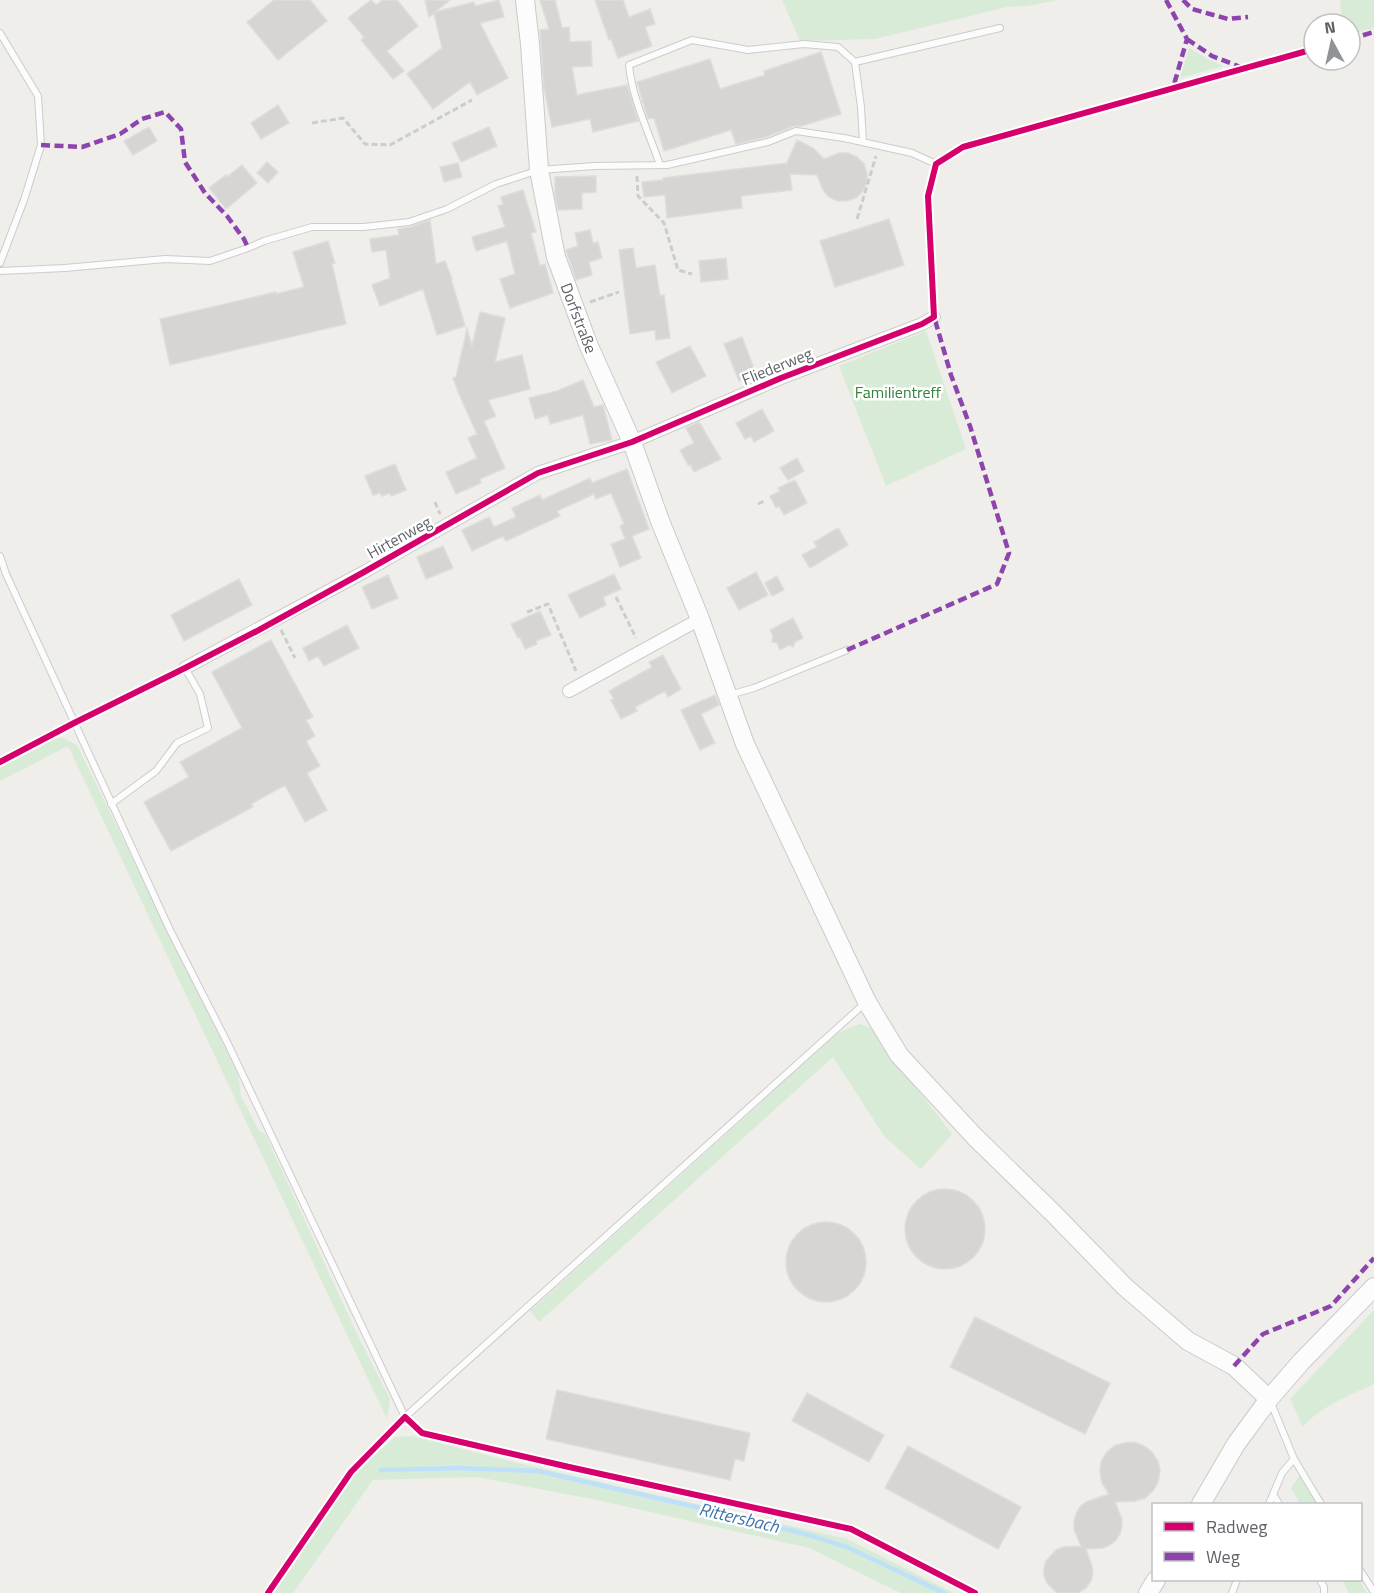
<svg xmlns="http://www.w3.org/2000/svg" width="1374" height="1593" font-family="'Titillium Web',sans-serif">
<rect width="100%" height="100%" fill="#efeeea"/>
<!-- green -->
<path fill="#d8ebd6" d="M782 0H1059L1027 6 1007 7 875 39 800 41Z
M1340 0H1374V28L1350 34V24H1343Z
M1189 48 1208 59 1224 66 1180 78Z
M926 331 966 449 886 486 839 366Z
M56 738H63L77 745 238 1074 241 1096 259 1131 265 1134 358 1336 390 1399 387 1419 68 746 0 781V768Z
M860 1024 876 1030 903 1071 952 1134 921 1169 884 1136 833 1057 539 1322 530 1311 838 1033Z
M1374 1310V1384C1351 1395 1319 1407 1303 1427L1290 1399Z
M412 1436 510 1461 847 1539 954 1593H901L809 1548 597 1500 477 1477 373 1480 293 1593H272L358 1469 395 1437Z
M1300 1475 1315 1500 1317 1504H1300L1291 1488Z
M1342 1580H1359L1367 1593H1349Z"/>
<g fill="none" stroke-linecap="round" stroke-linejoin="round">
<!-- stream -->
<path stroke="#bfe0f9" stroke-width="4.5" d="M381 1470 458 1468 538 1471 696 1507 809 1535 849 1548 944 1593"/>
</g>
<!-- building -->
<path fill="#d6d5d3" stroke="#deddd9" stroke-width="1.5" d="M274 0H310L327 21 278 60 247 22Z
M371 0 376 5 383 0H397L418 26 387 51 404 71 393 79 361 40 364 37 348 18Z
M425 0H450L435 12 474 2 475 6 499 0 504 17 480 23 508 78 477 95 470 82 433 109 407 74 442 48 434 13 429 17Z
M540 0H555L562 28 569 27 570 42 591 41 592 66 572 67 577 95 627 85 638 121 593 132 590 119 552 127 544 88 540 30 549 29Z
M595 0H623L629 17 650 9 655 24 645 27 652 46 618 58 611 39 609 40Z
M821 52 841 114 801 126H794L766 137 736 144 731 130 664 151 654 118 648 119 637 82 710 59 720 89 765 75 764 71Z
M278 105 289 123 261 139 251 123Z
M149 127 157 141 133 155 124 141Z
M489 127 497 146 461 162 452 143Z
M797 140 813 148 824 159 839 153H848L857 157 864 164 867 173V182L863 191 856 198 847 201H838L829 197 823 190 817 175 790 174 792 190 741 196 742 208 667 218 665 195 644 197 642 182 663 180V178L787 163Z
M267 162 278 172 268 183 257 173Z
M458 163 462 177 444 182 440 167Z
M242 165 257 183 226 209 209 188 226 175 227 177Z
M596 176V192L582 193V209L558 210 555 195V177Z
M523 190 536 232 531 233 540 266 545 264 553 293 510 308 500 279 515 274 507 241 476 251 472 237 505 227 498 206 503 204 501 197Z
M889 219 904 265 835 287 820 241Z
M430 220 436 264 445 261 452 279H451L465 326 437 335 423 289 380 306 372 285 390 278 386 250 372 252 370 239 399 235 398 229 410 227Z
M590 230 593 243 598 242 602 258 589 262 592 275 576 280 566 250 578 246 575 233Z
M328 241 335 263 332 264 346 324 170 365 160 319 276 292V294L304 287 293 252Z
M633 248 636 268 655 265 660 296 664 295 670 338 656 340 655 330 630 334 619 250Z
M726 258 728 279 701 282 699 261Z
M480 312 505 318 495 362 522 355 530 389 488 400 496 416 484 421 505 468 480 479 481 483 456 494 446 472 477 458 468 438 477 434 459 394 453 378 456 377 467 329 472 346Z
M742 337 756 374 739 381 724 344Z
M690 346 706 376 672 393 656 362Z
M583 380 594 407 603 405 612 440 590 444 583 415 550 424 548 415 535 419 529 398 557 391Z
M762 409 774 431 754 442 751 436 745 439 736 423Z
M699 422 721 459 694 472 690 464 688 465 680 450 694 443 686 428Z
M797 458 804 471 788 480 780 468Z
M395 464 406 490 391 496 390 493 382 496 380 493 373 495 365 476Z
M627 469 649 529 632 536 641 558 620 567 611 544 625 539 620 526 624 524 611 493 596 499 594 494 557 511 560 516 506 541 503 536 472 551 462 530 489 517 494 527 516 517 512 508 540 495 542 500 590 478 592 483Z
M795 480 807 503 784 515 779 506 776 508 770 496 780 491 778 488Z
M838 528 848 545 810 568 802 555 817 547 814 542Z
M443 546 453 568 426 579 417 557Z
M756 572 768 595 739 610 727 588Z
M614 574 621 589 603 597 606 605 580 618 568 595Z
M388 575 398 598 372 609 362 587Z
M777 576 784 590 772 596 765 583Z
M239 579 252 605 184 641 171 615Z
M540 611 551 635 536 641 537 644 525 649 520 637 518 638 511 624Z
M793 618 803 638 795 642 793 647 789 645 780 650 777 643 772 642 773 636 770 630Z
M347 625 359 648 324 666 318 656 309 661 303 648Z
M271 640 313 717 306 720 315 736 306 741 320 766 307 773 327 810 305 822 285 785 251 804 253 807 171 851 144 802 189 777 180 762 242 728 212 672Z
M663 655 681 689 668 697 665 691 635 707 637 711 621 719 611 700 614 699 609 691 652 667 649 662Z
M715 695 719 705 701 714 715 743 700 750 681 710Z
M905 1229a40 40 0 1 1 80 0a40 40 0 1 1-80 0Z
M786 1262a40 40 0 1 1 80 0a40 40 0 1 1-80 0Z
M975 1317 1110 1383 1085 1434 950 1367Z
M557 1390 750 1433 744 1461 735 1459 730 1480 546 1439Z
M807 1393 884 1435 869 1462 792 1421Z
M1134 1442 1144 1446 1152 1452 1158 1461 1160 1471 1158 1482 1153 1491 1145 1498 1135 1501 1115 1502 1122 1519V1526L1120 1534 1116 1540 1110 1545 1103 1548 1086 1549 1092 1566 1093 1574 1091 1581 1086 1588 1078 1593H1057L1047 1583 1044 1576V1568L1046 1561 1056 1550 1063 1547 1081 1546 1074 1529V1521L1076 1514 1080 1507 1086 1502 1109 1494 1102 1483 1100 1472 1101 1462 1106 1453 1114 1446 1124 1443Z
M908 1446 1021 1507 998 1549 885 1488Z"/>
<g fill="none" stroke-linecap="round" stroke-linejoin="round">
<defs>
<path id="lane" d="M0 33 38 96 41 145 24 200 0 263
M855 62 1000 28
M660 165C649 133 632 98 629 65L692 40 748 50 804 44 838 47 855 62 861 107 863 142
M0 271 65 268 165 259 210 261 248 248 264 241 312 227H364L409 222 447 209 496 184 539 170 595 166 667 165 768 142 796 131 844 138 912 153 936 164
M0 556 6 574 170 930 228 1044 405 1417 864 1004
M729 695 754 688 847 650
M111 804 156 771 177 743 208 728 200 694 185 668
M1271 1403 1294 1459 1321 1504
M1273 1494 1279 1504
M1269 1504 1282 1473 1294 1459
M1360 1570 1374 1592
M1320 1580 1324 1587V1593
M1232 1593 1237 1580"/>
<path id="street" d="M185 668 364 572 538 473 632 442 781 378 922 324 934 317
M569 691 700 619"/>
<path id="secondary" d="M525 0 530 44 539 170 556 257 588 344 632 442 660 521 700 619 745 744 867 1002 899 1055 975 1137 1054 1214 1125 1287 1188 1341 1234 1366 1269 1399
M1201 1504 1236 1444 1269 1399 1301 1362 1374 1287
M1148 1593 1156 1580"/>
</defs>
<!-- lane casing -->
<use href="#lane" stroke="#cbcccc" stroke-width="8"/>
<!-- street casing -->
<use href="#street" stroke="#cbcccc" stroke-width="14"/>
<!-- secondary casing -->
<use href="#secondary" stroke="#cacacb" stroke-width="20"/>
<!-- path -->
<path stroke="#cacfcc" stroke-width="3" stroke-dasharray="6 3" stroke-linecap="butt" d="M312 123 343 118 365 144 390 145 472 100
M637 176 638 196 664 223 678 270 692 274
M857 219 876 156
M590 302 619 292
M435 502 440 514
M758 504 766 500
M616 597 636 638
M527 612 548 604 576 671
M281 630 295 658"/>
<!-- lane -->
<use href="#lane" stroke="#fdfcfc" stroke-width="6"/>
<!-- street -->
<use href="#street" stroke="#fdfcfc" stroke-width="12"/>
<!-- secondary -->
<use href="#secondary" stroke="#fdfcfc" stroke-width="18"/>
<!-- quiet -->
<path stroke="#8e44ad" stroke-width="4.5" stroke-dasharray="9 4.5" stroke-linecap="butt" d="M1166 0 1187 39 1173 88
M1183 0 1192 9 1228 19 1248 17
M1187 39 1212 56 1243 68
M1350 39 1374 32
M41 145 82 147 120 134 142 119 165 112 181 129 185 162 205 193 227 216 244 239 248 248
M847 650 997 584 1009 553 970 426 951 375 933 313
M1234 1366 1263 1334 1331 1306 1374 1258"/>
<defs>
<path id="cycleway" d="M0 762 74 723 185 668 255 632 364 572 538 473 632 442 781 378 922 324 934 317 928 196 936 164 963 147 1314 49
M268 1593 351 1472 405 1417 422 1433 569 1467 851 1529 975 1593"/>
</defs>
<!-- cycleway casing -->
<use href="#cycleway" stroke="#fff" stroke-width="10"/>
<!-- cycleway -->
<use href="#cycleway" stroke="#d6006c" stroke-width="6"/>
</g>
<g text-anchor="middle" stroke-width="5" stroke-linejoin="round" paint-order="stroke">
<!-- street labels -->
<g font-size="16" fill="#5f6368" stroke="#fff">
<text transform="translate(579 318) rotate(69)" y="6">Dorfstraße</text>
<text transform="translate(777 366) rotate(-22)" y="6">Fliederweg</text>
<text transform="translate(399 537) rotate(-29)" y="6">Hirtenweg</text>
</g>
<!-- park labels -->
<g font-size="16" fill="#348238" stroke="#fff">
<text x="898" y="398">Familientreff</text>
</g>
<!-- water labels -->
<g font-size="18" font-style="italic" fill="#4174aa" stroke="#fff">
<text transform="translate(739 1518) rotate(13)" y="6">Rittersbach</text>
</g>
</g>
<!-- legend -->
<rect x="1152" y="1503" width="210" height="78" fill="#ffffff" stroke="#bfc1c3" stroke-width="1.5"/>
<rect x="1164" y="1522" width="30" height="9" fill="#d6006c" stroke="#bfc1c3" stroke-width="1.5"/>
<text x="1206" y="1533" font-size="18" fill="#5f6368">Radweg</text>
<rect x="1164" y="1552" width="30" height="9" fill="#8e44ad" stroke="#bfc1c3" stroke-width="1.5"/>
<text x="1206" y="1563" font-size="18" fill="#5f6368">Weg</text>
<!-- north arrow -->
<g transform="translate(1332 42) rotate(352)"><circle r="28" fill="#ffffff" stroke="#bfc1c3" stroke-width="1.5"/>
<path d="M0-4.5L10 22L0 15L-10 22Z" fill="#919496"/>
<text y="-9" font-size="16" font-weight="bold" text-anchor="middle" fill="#5f6368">N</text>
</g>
</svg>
